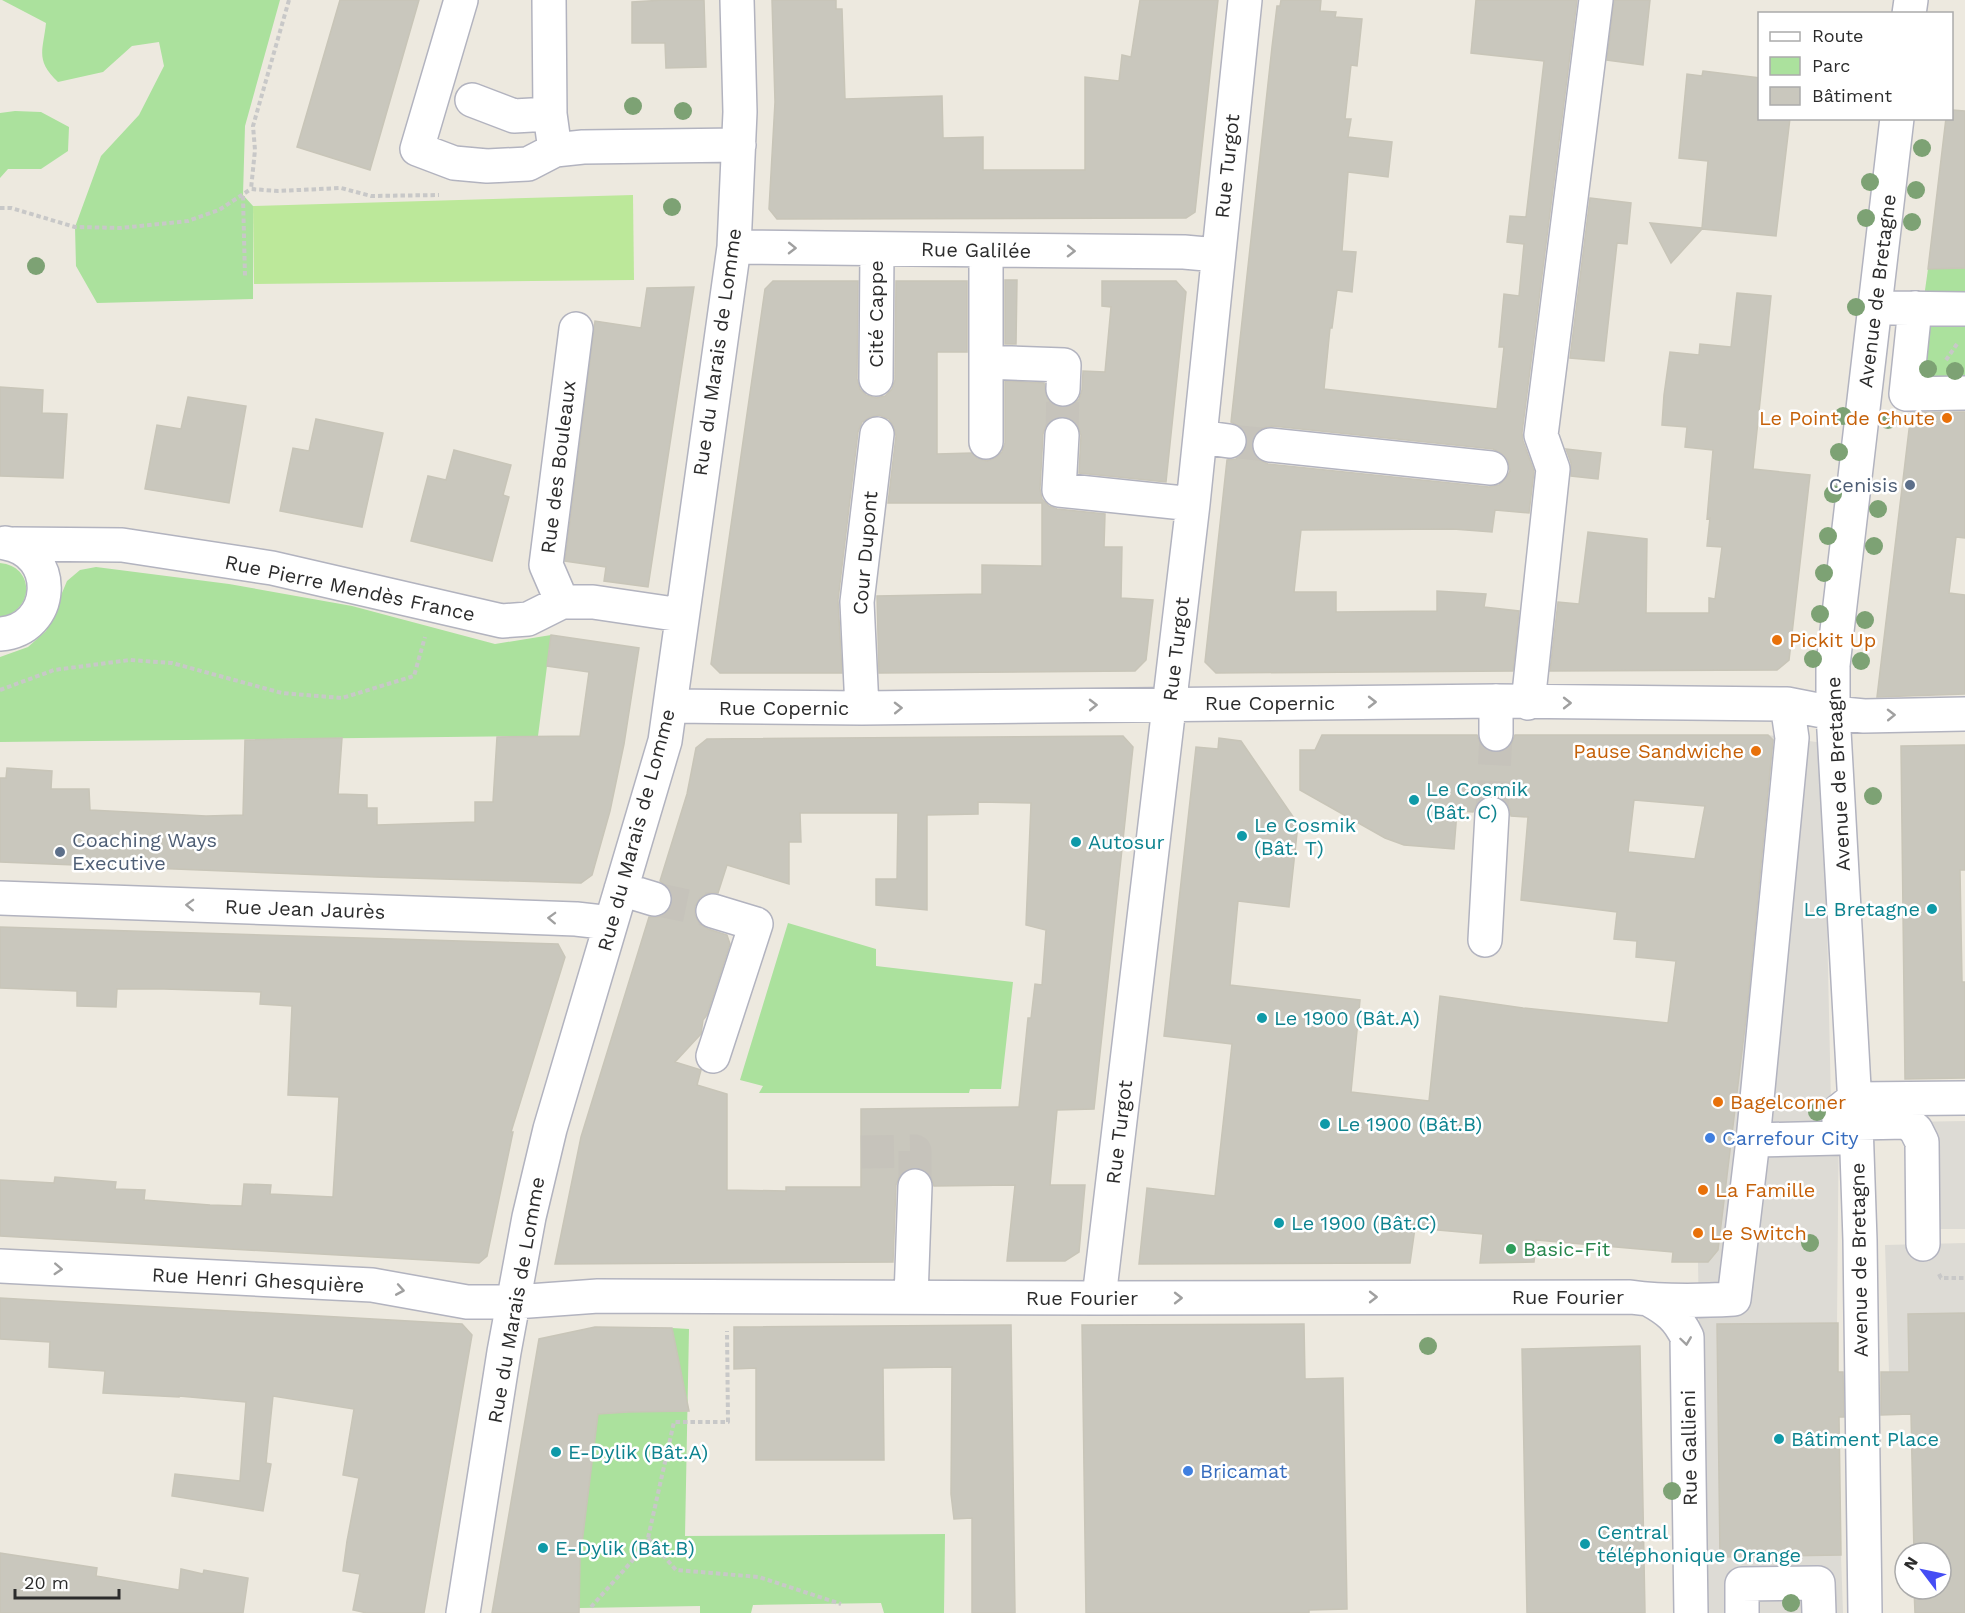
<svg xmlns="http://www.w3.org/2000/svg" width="1965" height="1613" font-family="'Work Sans',sans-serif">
<rect width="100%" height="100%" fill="#ede9df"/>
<!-- green -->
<path fill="#abe19d" d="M2 0H280L245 126 243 195 253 206V299L97 303 76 266 75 227 101 156 139 115 164 66 159 42 132 46 103 72 58 82C35 60 43 51 46 23Z
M15 111 41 112 69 127 68 151 41 169H8L0 178V113Z
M1965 268V297H1924L1928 269Z
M1920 325H1965V383L1916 384Z
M0 563C35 566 35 611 0 617Z
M96 567 229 584 352 606 495 644 551 635 538 736 0 742V657L28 647 46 631 67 581 80 570Z
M788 923 876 949V966L1013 982 1001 1089H970L969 1093H759L763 1086 740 1080Z
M672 1328 689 1329 685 1536 945 1534 944 1613H884L881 1603 753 1605 751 1613H700V1606L579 1608 580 1559 598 1414 628 1412 689 1411Z"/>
<!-- pitch -->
<path fill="#bce89a" d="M633 195 634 280 254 284 253 206Z"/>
<!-- plaza -->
<path fill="#dddbd5" d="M1768 735 1823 743 1831 1103 1839 1105 1837 1323 1717 1324 1720 1556 1841 1555 1843 1613H1704L1698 1262 1708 1261 1718 1250 1778 747Z
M1965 1121V1229H1908L1907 1122Z
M1965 1243V1313L1908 1314 1909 1372H1889L1885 1245Z"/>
<!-- building -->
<path fill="#c9c7bd" stroke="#c8c5b8" stroke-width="1.5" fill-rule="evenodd" d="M340 0H419L370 170 297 147Z
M664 0H704L706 67 666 68 665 43H632V2Z
M772 0H836V9H842L845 99 942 96 943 138 983 137V170H1085V77L1119 81 1122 55 1131 57 1140 0H1218L1195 212 1186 218 777 219 769 209 775 102Z
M1281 0H1321L1320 11 1336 12 1335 17 1362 19 1357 66 1351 65 1345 119H1351L1348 137 1392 142 1388 177 1348 172 1342 251 1356 252 1352 292 1337 290 1332 328H1330L1324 389 1497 409 1504 347H1499L1504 294 1519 296 1524 244 1507 242 1510 216 1526 217 1544 61 1471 53 1476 0H1577L1522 433 1523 441 1534 471 1529 513 1495 510 1492 532 1453 529 1301 530 1294 592H1336V612L1437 611V591L1486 594 1484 607 1519 611 1513 671 1216 673 1205 662 1227 460 1236 459 1243 453 1248 443 1246 433 1241 427 1231 422 1272 47 1277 6H1280ZM1272 426 1493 449 1501 453 1508 460 1510 471 1506 478 1499 485 1489 487 1268 464 1260 460 1253 453 1251 442 1255 435 1262 428Z
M1614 0H1650L1643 65 1607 60Z
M1703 71 1760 78V118H1790L1776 236 1702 229 1671 263 1650 223 1702 228 1708 161 1679 158 1687 74 1702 76Z
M1952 110 1965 111V268L1928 269 1946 118H1952Z
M1590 198 1631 203 1627 244 1617 243 1604 361 1570 358Z
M1005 280H1017L1016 344H1005Z
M773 281H858L857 379 860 389 866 395 876 398 885 396 892 389 895 380 896 281H967V352H937V454L972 453 977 458 987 461 995 458 1002 452 1005 443V381L1044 383 1047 398 1053 405 1063 408 1072 405 1079 399 1082 390 1083 371 1105 372 1111 307 1102 306V281H1176L1186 292 1166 482 1079 473 1081 435 1078 426 1072 419 1062 416 1053 419 1046 425 1043 434 1040 489 1042 499 1049 506 1057 509 1105 514 1104 547H1122L1121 598 1153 600 1146 660 1135 671 879 673 877 596 982 594V565L1042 566V503H888L896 436 894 427 889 419 879 415 870 417 862 422 858 432 838 600 842 673H720L711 664 765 289Z
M694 287 648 587 604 581 606 567 565 561 595 321 641 328 647 288Z
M1737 293 1771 296 1753 469 1810 475 1789 660 1777 670 1550 671 1558 602 1579 604 1588 532 1647 539 1646 613H1709V598L1715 599 1722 547 1707 546 1710 518 1707 519 1713 450 1685 447 1687 427 1662 425 1664 395 1670 352 1699 355 1700 344 1731 347Z
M0 387 43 390 42 413 67 414 63 478 0 476Z
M188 397 246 406 229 503 145 489 157 425 181 429Z
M1965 412V538L1956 537 1949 593 1965 595V694L1877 697 1911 413Z
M316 419 383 433 362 527 280 511 293 448 309 451Z
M1566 449 1601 453 1598 479 1571 476V463Z
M454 450 511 465 503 495 509 497 492 561 411 541 428 476 446 480Z
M551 635 639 648 624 744 610 811 592 875 581 883 375 877 0 862V778H6L7 768 52 771 51 789H89L90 810 206 816 243 815 245 740 342 738 338 794 367 795V808H377V825L475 822V802H493L497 737 580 736 589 672 547 666Z
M1322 735H1477L1480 743 1486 750 1495 753 1506 750 1512 743 1515 735H1768L1773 740 1747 1010 1718 1250 1708 1262H1672L1673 1252 1536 1240 1534 1262 1480 1263 1483 1234 1415 1228 1410 1263 1139 1264 1147 1188 1215 1196 1232 1044 1164 1036 1196 747 1218 749 1219 738 1241 741 1298 824 1289 907 1238 901 1230 985 1360 1000 1351 1092 1429 1101 1440 996 1523 1008 1668 1023 1676 961 1636 957 1637 941 1614 939 1617 912 1521 900 1528 817 1511 816 1509 806 1503 799 1492 795 1483 798 1477 803 1473 812 1457 811 1454 849 1404 845 1385 838 1300 790V750H1315ZM1634 800 1705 806 1695 859 1628 852Z
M1123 736 1133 747 1094 1109 1057 1110 1050 1185H1085L1079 1252 1065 1261H1007L1015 1185 934 1186 931 1177 925 1170 915 1167 906 1170 899 1177 896 1185 893 1262 555 1264 581 1137 649 917H658L666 913 672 904V895L668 887 660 881 687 794 696 748 707 739ZM978 802 1031 803 1026 925 1046 930 1042 985 1035 984 1031 1018H1028L1019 1107 861 1109V1187H786V1191L727 1190V1094L697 1085 701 1070 675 1062 701 1034 703 1020 707 1015 730 944 727 935 708 929 699 923 695 915V906L700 898 708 893H718L727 865 789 884V842H801L800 813H898L897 879H876V905L927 910V815L978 814Z
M1965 745V870H1960L1962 982H1965V1078L1905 1079 1901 746Z
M0 927 558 944 565 957 511 1132H513L487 1256 479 1263 0 1236V1180L54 1183 55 1177 116 1182 115 1189 145 1190 144 1200 210 1205 242 1206 244 1184 271 1185 270 1194 333 1197 339 1097 288 1095 292 1006 260 1004 261 992 164 989H117L116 1007 77 1006V991L0 988Z
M0 1298 462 1324 472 1335 424 1613H367L353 1610 360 1574 343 1571 347 1541 359 1478 343 1475 354 1409 273 1396 266 1463 271 1464 263 1511 172 1496 175 1474 240 1481 246 1402 179 1396V1397L103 1393 105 1371 49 1367 50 1342 0 1339Z
M1965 1313V1613H1915L1914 1589H1941V1553H1914L1911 1414 1881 1415V1372H1909L1908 1314Z
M1838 1323V1372H1843L1844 1417H1839L1841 1555 1720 1557 1717 1324Z
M1304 1324 1305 1379 1343 1378 1347 1609 1309 1610V1613H1086L1082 1325Z
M1011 1325 1015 1613H972V1518L954 1519 951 1494 952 1367 883 1368 884 1460H756V1368L734 1369V1327Z
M595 1327 672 1328 689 1411 628 1412 598 1414 580 1559 579 1613H492L539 1339Z
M1640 1346 1645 1613H1527L1522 1349Z
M0 1553 97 1568 96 1576 179 1590 181 1569 203 1574 204 1570 248 1578 243 1613H0Z"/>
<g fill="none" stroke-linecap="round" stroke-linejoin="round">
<!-- minor-tunnel -->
<path stroke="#c6c3bb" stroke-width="33" stroke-dasharray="33 16" stroke-linecap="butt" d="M1062 435 1063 389
M1229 441 1270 445
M1492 814 1496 734
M654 899 713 911
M861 1152 915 1151V1186"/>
<defs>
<path id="minor" d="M461 0 417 149 454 163 487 166 528 164 555 150 550 114 549 0
M1909 14 1911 0
M472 100 514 116 550 114
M555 150 583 147 739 145
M734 247 1184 252 1217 255
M1892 308 1965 309
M1915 308 1906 394 1965 393
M986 362 1064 365 1063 389
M876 379 877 250
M1062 435 1059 490 1193 504
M1200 437 1229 441
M986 442V250
M1270 445 1491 468
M14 544 122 545 272 568 502 621 528 619 562 602H593L681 615
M562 602 546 565 576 329
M0 634C56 630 60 552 5 543
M1496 701V734
M1528 703 1553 469 1541 435 1596 0
M671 706 862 708 1496 701 1787 704 1833 713 1864 716 1965 714
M862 708 857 602 877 434
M621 889 654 899
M0 898 576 919 611 923
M1485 940 1492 814
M713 1056 756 924 713 911
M1856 1123 1907 1122 1916 1130 1922 1142 1923 1244
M1753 1140 1839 1138V1111L1854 1099 1965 1098
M0 1266 372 1285 467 1302H515L598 1296 1099 1298 1630 1297C1665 1302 1699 1301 1734 1299L1753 1140 1792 738 1787 704
M911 1297 915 1186
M1099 1298 1193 504 1245 0
M1650 1300C1668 1310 1678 1318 1687 1337L1691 1613
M463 1613 504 1352 529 1217 550 1129 665 741 734 247 740 112 737 0
M1742 1613V1584L1818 1583 1819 1613
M1865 1613 1860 1240 1856 1123 1833 713V665L1897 118"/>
</defs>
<!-- minor casing -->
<use href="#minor" stroke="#b2b3bf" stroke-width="36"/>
<!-- path -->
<path stroke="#c8c8c8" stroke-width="4" stroke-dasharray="4.5 3" stroke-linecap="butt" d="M289 0 253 126 255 150 251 189 278 191 341 188 371 196 439 195
M243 196 245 277
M0 208H11L75 227 121 228 188 221 219 210 251 189
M1946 360 1957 344
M0 690 54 670 130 660 172 663 282 693 342 698 414 676 425 637
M1939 1274 1941 1278H1965
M648 1538 676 1570 759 1577 841 1604
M591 1607 632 1561 648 1538 674 1422H728L727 1331"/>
<!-- minor -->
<use href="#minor" stroke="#fff" stroke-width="33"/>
</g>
<!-- trees -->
<g fill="#7da274">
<circle cx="633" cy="106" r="9"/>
<circle cx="683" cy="111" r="9"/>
<circle cx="1922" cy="148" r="9"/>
<circle cx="1870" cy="182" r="9"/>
<circle cx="1916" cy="190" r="9"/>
<circle cx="672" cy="207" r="9"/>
<circle cx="1866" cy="218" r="9"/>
<circle cx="1912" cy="222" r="9"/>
<circle cx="36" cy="266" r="9"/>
<circle cx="1856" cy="307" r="9"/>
<circle cx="1928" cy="369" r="9"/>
<circle cx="1955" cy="371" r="9"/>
<circle cx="1843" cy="416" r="9"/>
<circle cx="1888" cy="420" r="9"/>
<circle cx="1839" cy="452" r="9"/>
<circle cx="1833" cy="494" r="9"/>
<circle cx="1878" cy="509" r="9"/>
<circle cx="1828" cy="536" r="9"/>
<circle cx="1874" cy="546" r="9"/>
<circle cx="1824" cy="573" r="9"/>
<circle cx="1820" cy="614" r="9"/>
<circle cx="1865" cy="620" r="9"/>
<circle cx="1813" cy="659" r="9"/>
<circle cx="1861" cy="661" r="9"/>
<circle cx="1873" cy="796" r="9"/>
<circle cx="1817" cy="1112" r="9"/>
<circle cx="1810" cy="1243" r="9"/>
<circle cx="1428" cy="1346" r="9"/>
<circle cx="1672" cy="1491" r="9"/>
<circle cx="1791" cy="1603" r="9"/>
</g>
<!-- one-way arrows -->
<defs><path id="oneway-chevron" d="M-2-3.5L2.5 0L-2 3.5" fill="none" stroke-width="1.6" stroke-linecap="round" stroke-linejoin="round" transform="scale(1.5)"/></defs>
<g stroke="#a0a0a0">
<use href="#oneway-chevron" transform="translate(792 248) rotate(1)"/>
<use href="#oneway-chevron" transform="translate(1071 251) rotate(1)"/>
<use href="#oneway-chevron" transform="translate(1372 702)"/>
<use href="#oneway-chevron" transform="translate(1567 703)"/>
<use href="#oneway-chevron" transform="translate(1093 705) rotate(-1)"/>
<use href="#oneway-chevron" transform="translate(898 708) rotate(-1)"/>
<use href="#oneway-chevron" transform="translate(1891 715) rotate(-1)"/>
<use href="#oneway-chevron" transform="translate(190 905) rotate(-178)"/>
<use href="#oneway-chevron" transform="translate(552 918) rotate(-178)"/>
<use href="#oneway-chevron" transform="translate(58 1269) rotate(3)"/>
<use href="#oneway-chevron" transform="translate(400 1290) rotate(10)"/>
<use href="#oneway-chevron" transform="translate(1373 1297)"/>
<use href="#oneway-chevron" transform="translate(1178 1298)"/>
<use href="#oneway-chevron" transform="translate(1686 1341) rotate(82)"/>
</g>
<!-- markers -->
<g fill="#e8710a" stroke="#fff" stroke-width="2">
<circle cx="1947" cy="418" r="6"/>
<circle cx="1777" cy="640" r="6"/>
<circle cx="1756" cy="751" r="6"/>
<circle cx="1718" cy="1102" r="6"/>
<circle cx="1703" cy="1190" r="6"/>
<circle cx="1698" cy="1233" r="6"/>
</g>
<g fill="#5c6f8a" stroke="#fff" stroke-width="2">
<circle cx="1910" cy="485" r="6"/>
<circle cx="60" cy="852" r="6"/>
</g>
<g fill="#0f9aa8" stroke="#fff" stroke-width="2">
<circle cx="1414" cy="800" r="6"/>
<circle cx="1242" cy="836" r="6"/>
<circle cx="1076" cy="842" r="6"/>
<circle cx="1932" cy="909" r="6"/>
<circle cx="1262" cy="1018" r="6"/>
<circle cx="1325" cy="1124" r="6"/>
<circle cx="1279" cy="1223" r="6"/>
<circle cx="1779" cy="1439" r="6"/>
<circle cx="556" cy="1452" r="6"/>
<circle cx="1585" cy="1544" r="6"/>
<circle cx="543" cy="1548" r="6"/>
</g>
<g fill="#3f7fe0" stroke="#fff" stroke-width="2">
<circle cx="1710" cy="1138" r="6"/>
<circle cx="1188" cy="1471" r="6"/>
</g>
<circle fill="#2e9e5b" stroke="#fff" stroke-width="2" cx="1511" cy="1249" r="6"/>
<g text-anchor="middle" stroke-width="5" stroke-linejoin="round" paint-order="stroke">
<!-- street labels -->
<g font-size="20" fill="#2c2c2c" stroke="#fff">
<text transform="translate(1227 166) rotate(-84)" y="7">Rue Turgot</text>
<text transform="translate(976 250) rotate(1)" y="7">Rue Galilée</text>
<text transform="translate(1877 291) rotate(-83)" y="7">Avenue de Bretagne</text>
<text transform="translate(876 314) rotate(-90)" y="7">Cité Cappe</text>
<text transform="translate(717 352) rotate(-82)" y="7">Rue du Marais de Lomme</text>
<text transform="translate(558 467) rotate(-83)" y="7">Rue des Bouleaux</text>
<text transform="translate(865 553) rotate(-85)" y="7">Cour Dupont</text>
<text transform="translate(350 588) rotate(12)" y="7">Rue Pierre Mendès France</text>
<text transform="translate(1176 649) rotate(-83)" y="7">Rue Turgot</text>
<text x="1270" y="710">Rue Copernic</text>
<text x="784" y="715">Rue Copernic</text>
<text transform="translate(1838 774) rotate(-93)" y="7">Avenue de Bretagne</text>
<text transform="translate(636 830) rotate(-75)" y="7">Rue du Marais de Lomme</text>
<text transform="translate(305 909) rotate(2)" y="7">Rue Jean Jaurès</text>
<text transform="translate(1119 1132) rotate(-83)" y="7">Rue Turgot</text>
<text transform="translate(1859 1260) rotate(-91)" y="7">Avenue de Bretagne</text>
<text transform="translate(258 1280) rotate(3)" y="7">Rue Henri Ghesquière</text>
<text x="1568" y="1304">Rue Fourier</text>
<text x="1082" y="1305">Rue Fourier</text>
<text transform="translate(516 1300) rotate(-80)" y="7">Rue du Marais de Lomme</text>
<text transform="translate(1689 1448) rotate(-91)" y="7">Rue Gallieni</text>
</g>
<!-- food labels -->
<g font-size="20" fill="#c56008" stroke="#fff" text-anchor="start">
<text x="1935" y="425" text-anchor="end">Le Point de Chute</text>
<text x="1789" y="647">Pickit Up</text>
<text x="1744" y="758" text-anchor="end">Pause Sandwiche</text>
<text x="1730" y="1109">Bagelcorner</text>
<text x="1715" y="1197">La Famille</text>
<text x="1710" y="1240">Le Switch</text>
</g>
<!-- service labels -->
<g font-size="20" fill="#4e5e75" stroke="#fff" text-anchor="end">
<text x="1898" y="492">Cenisis</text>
<text x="72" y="847" text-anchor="start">Coaching Ways<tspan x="72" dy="23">Executive</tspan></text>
</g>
<!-- culture labels -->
<g font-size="20" fill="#0d838f" stroke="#fff" text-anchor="start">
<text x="1426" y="796">Le Cosmik<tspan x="1426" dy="23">(Bât. C)</tspan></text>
<text x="1254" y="832">Le Cosmik<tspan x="1254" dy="23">(Bât. T)</tspan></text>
<text x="1088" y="849">Autosur</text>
<text x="1920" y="916" text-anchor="end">Le Bretagne</text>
<text x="1274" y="1025">Le 1900 (Bât.A)</text>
<text x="1337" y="1131">Le 1900 (Bât.B)</text>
<text x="1291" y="1230">Le 1900 (Bât.C)</text>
<text x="1791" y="1446">Bâtiment Place</text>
<text x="568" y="1459">E-Dylik (Bât.A)</text>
<text x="1597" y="1539">Central<tspan x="1597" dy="23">téléphonique Orange</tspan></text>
<text x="555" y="1555">E-Dylik (Bât.B)</text>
</g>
<!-- shop labels -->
<g font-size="20" fill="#366cbe" stroke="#fff" text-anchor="start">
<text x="1722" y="1145">Carrefour City</text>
<text x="1200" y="1478">Bricamat</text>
</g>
<!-- leisure labels -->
<g font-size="20" fill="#27864d" stroke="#fff" text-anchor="start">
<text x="1523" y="1256">Basic-Fit</text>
</g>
</g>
<!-- legend -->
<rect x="1758" y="12" width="195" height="108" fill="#ffffff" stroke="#ababab" stroke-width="1.5"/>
<rect x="1770" y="32" width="30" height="9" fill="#ffffff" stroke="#ababab" stroke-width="1.5"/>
<text x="1812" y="42" font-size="18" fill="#2c2c2c">Route</text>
<rect x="1770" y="57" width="30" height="18" fill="#abe19d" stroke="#ababab" stroke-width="1.5"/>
<text x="1812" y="72" font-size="18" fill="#2c2c2c">Parc</text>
<rect x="1770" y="87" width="30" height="18" fill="#c9c7bd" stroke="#ababab" stroke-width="1.5"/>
<text x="1812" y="102" font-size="18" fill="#2c2c2c">Bâtiment</text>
<!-- north arrow -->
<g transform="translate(1923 1571) rotate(302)"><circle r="28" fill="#ffffff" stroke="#ababab" stroke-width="1.5"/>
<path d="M0-4.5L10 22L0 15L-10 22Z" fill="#454df4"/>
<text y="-9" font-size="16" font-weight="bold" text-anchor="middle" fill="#2c2c2c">N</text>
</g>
<!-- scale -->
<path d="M15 1589v9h104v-9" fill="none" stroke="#2c2c2c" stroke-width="3"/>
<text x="24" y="1589" font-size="18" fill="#2c2c2c" stroke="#ffffff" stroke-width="4.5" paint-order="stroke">20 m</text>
</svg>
